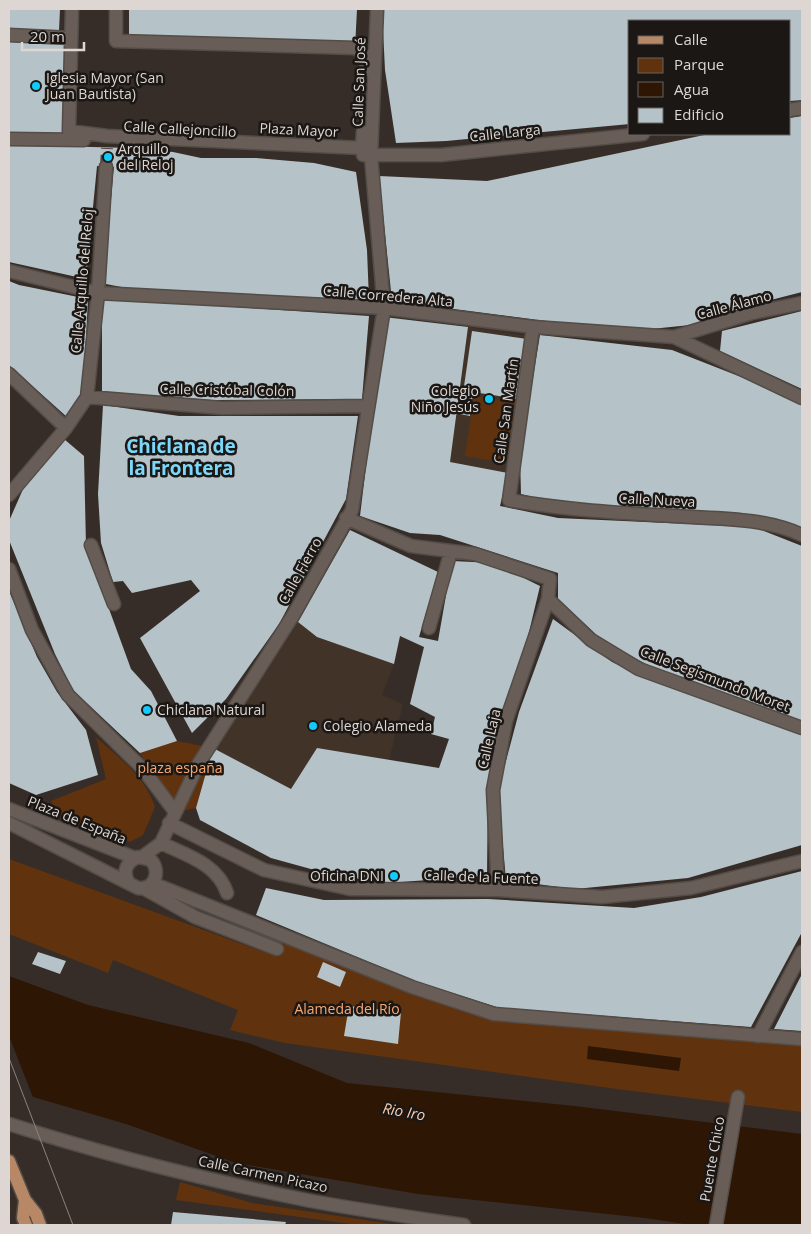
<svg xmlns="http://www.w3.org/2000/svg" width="811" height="1234" font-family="'Open Sans',sans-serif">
<rect width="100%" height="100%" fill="#372d28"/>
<!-- built -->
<path fill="#423329" d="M468 327 530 336 508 473 450 462Z
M298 622 317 637 394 664 382 695 403 704 389 760 317 748 291 789 213 748Z"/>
<!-- green -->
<path fill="#61320e" d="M474 396 516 402 506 463 465 456Z
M96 737C119 758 145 776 155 807L143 835 130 842 56 813 51 801 106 779Z
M177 741 213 748 196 808 175 812 140 753Z
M9 859 278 957 285 941 494 1014 802 1039V1112L617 1089 285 1043 230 1030 238 1010 113 960 108 973 9 934Z
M180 1182 252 1203 398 1225H358L176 1200Z"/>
<!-- water -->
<path fill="#2e1605" d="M9 976 88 1005 249 1043 347 1083 575 1106 802 1134V1225H691L645 1218 418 1194 236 1163 126 1124 9 1090Z
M588 1046 681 1058 679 1071 587 1059Z"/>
<!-- pier -->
<path fill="#372d28" d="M9 1036 34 1100 9 1093Z"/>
<!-- building -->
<path fill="#b5c3c8" d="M9 9H60L59 31 9 28Z
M129 9H357L355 48 233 43 129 35Z
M382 9H802V100L790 101V21H630V124L446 141 396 143 385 70Z
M9 38 66 41 62 134 9 132Z
M802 116V292L751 305 700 324 651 329 577 325 392 301 379 176 487 181 709 134H790V118Z
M9 145 133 148 173 152 201 158H256L314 163 356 172 367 250 369 300 137 290 106 284 105 264 114 167 97 166 86 279 9 262Z
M9 281 19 285 88 299 85 356 81 393 67 417 9 365Z
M102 298 369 316 362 399 212 400 102 392Z
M802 311V389L720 351 722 331Z
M384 317 468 327 450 462 508 473 500 506 558 518 754 527 802 546V723L661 672 603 641 558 599V573L440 535 410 533 360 516Z
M472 331 527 339 518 399 473 392 470 416 460 414Z
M540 335 672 350 769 388 802 405V528L765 517 560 504 521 494 520 456Z
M103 405 179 416H358L346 499 279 624 226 699 192 733 140 638 200 591 191 580 132 593 123 581 113 582 101 543 98 494Z
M64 439 84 456 86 546 131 669 151 691 177 741 140 753 73 690 55 654 9 540V521L24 487Z
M350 530 438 572 419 637 438 641 452 561 493 563 540 586 524 653 488 778 487 876 385 883 329 874 271 858 200 820 196 808 213 748 291 789 317 748 439 768 449 739 431 734 435 717 410 704 424 647 400 636 394 664 317 637 298 622Z
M9 591 37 657 57 692 86 730 98 775 36 795 9 783Z
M553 619 612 662 642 676 802 732V845L688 878 575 889 506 880 498 791 519 712Z
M802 871V932L751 1027 500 1008 415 981 256 915 266 888 324 900 488 899 634 908 701 897Z
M38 952 66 961 60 974 32 964Z
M323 962 346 972 340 987 317 977Z
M802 974V1031L774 1029Z
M349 1006 401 1012 398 1044 344 1036Z
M173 1212 286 1222 285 1225H171Z"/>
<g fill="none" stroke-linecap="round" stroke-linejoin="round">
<!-- minor-tunnel -->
<path stroke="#504642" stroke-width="12" stroke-dasharray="12 6" stroke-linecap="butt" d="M106 167 107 148"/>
<defs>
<path id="minor" d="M72 9 69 131 107 136 362 148 363 132
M116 9V41L355 48 367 56 366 70
M9 35 71 38
M790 110 802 108
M9 139 84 140
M363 155H441L643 134
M9 271 98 293 384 308 533 327 674 337 752 313 802 303
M533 327 509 500C564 510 619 513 675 516 718 519 762 517 802 535
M674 337 802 398
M9 374 66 428
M87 397 222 408 367 406
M9 495 66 428 87 397 98 293 106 167
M346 518 411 546 475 554 550 579 548 599 506 721 493 790 498 890
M91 545 114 604
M9 569 32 630 68 695 143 769 175 812
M548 599 591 640 639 669 802 728
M429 628 451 551
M9 809 135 858
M9 823 138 888C155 890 161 871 151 860L138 857C126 862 122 872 129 883
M169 823 264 870 350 889 498 890 602 897 691 888 802 861
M161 843C186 855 218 864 227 893
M142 857 161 843 199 763 294 614 352 510 384 308 371 156 377 9
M152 883 412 987 494 1014 802 1039
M143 888 195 917 277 949
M758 1036 802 952
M9 1124C106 1155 206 1180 306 1200 358 1210 411 1217 464 1225
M716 1225 738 1097"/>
<path id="major" d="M9 1161 25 1200 36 1214 40 1225
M25 1200 23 1218 26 1225"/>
</defs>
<!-- minor casing -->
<use href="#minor" stroke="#534c47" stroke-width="15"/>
<!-- major casing -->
<use href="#major" stroke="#534c47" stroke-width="15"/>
<!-- minor -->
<use href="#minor" stroke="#685e57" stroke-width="12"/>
<!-- major -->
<use href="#major" stroke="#b88766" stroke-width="12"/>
<!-- tram -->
<path stroke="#8b837f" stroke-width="1" d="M9 1058 73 1225"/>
</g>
<!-- markers -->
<g fill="#12cafb" stroke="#1b1714" stroke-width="2">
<circle cx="36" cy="86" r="5"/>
<circle cx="108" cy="157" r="5"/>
<circle cx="489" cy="399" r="5"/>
<circle cx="147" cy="710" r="5"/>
<circle cx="313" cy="726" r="5"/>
<circle cx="394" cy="876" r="5"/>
</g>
<g text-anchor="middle" stroke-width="5" stroke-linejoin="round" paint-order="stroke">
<!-- poi labels -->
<g font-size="14" fill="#ddd6d3" stroke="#1b1714" text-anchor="start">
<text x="46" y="83">Iglesia Mayor (San<tspan x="46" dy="16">Juan Bautista)</tspan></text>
<text x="118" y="154">Arquillo<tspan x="118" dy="16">del Reloj</tspan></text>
<text x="479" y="396" text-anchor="end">Colegio<tspan x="479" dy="16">Niño Jesús</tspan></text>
<text x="157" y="715">Chiclana Natural</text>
<text x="323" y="731">Colegio Alameda</text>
<text x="384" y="881" text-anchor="end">Oficina DNI</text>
</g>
<!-- street labels -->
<g font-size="14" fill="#ddd6d3" stroke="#1b1714">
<text transform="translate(359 82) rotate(-88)" y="5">Calle San José</text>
<text transform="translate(180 129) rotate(3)" y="5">Calle Callejoncillo</text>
<text transform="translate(299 130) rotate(3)" y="5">Plaza Mayor</text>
<text transform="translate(505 133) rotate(-6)" y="5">Calle Larga</text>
<text transform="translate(82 281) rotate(-85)" y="5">Calle Arquillo del Reloj</text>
<text transform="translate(388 296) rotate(5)" y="5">Calle Corredera Alta</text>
<text transform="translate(734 305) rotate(-15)" y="5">Calle Álamo</text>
<text transform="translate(227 390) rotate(1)" y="5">Calle Cristóbal Colón</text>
<text transform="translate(506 411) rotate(-82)" y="5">Calle San Martín</text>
<text transform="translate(657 500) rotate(3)" y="5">Calle Nueva</text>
<text transform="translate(300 571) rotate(-61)" y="5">Calle Fierro</text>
<text transform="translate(715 679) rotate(21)" y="5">Calle Segismundo Moret</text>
<text transform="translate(489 739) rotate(-77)" y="5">Calle Laja</text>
<text transform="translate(77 820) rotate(22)" y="5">Plaza de España</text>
<text transform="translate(481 877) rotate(2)" y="5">Calle de la Fuente</text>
<text transform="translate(712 1159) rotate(-80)" y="5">Puente Chico</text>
<text transform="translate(263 1174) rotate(12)" y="5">Calle Carmen Picazo</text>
</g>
<!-- park labels -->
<g font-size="14" fill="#f9a872" stroke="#1b1714">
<text x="180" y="773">plaza españa</text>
<text x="347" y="1014">Alameda del Río</text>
</g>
<!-- water labels -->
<g font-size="15" font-style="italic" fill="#f7cdb3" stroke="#1b1714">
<text transform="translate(404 1112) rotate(10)" y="5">Rio Iro</text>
</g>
<!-- district labels -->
<g font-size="19" font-weight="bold" fill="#7cd8fa" stroke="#1b1714">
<text x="181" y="453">Chiclana de<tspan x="181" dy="22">la Frontera</tspan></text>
</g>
</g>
<!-- border -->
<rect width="811" height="1234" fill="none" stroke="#ddd6d3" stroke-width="20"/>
<!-- legend -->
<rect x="628" y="20" width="162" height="115" fill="#1b1714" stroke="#696360"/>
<rect x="638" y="36" width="25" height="8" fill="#b88766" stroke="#696360"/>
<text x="674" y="45" font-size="15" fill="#ddd6d3">Calle</text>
<rect x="638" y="58" width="25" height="15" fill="#61320e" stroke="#696360"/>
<text x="674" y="70" font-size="15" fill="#ddd6d3">Parque</text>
<rect x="638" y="82" width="25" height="15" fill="#2e1605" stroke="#696360"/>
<text x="674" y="95" font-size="15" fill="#ddd6d3">Agua</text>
<rect x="638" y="108" width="25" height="15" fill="#b5c3c8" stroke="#696360"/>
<text x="674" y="120" font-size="15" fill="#ddd6d3">Edificio</text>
<!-- scale -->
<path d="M22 42v8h62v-8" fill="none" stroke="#ddd6d3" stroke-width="2.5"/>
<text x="30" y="42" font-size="15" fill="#ddd6d3" stroke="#1b1714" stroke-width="4" paint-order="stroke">20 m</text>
</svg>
